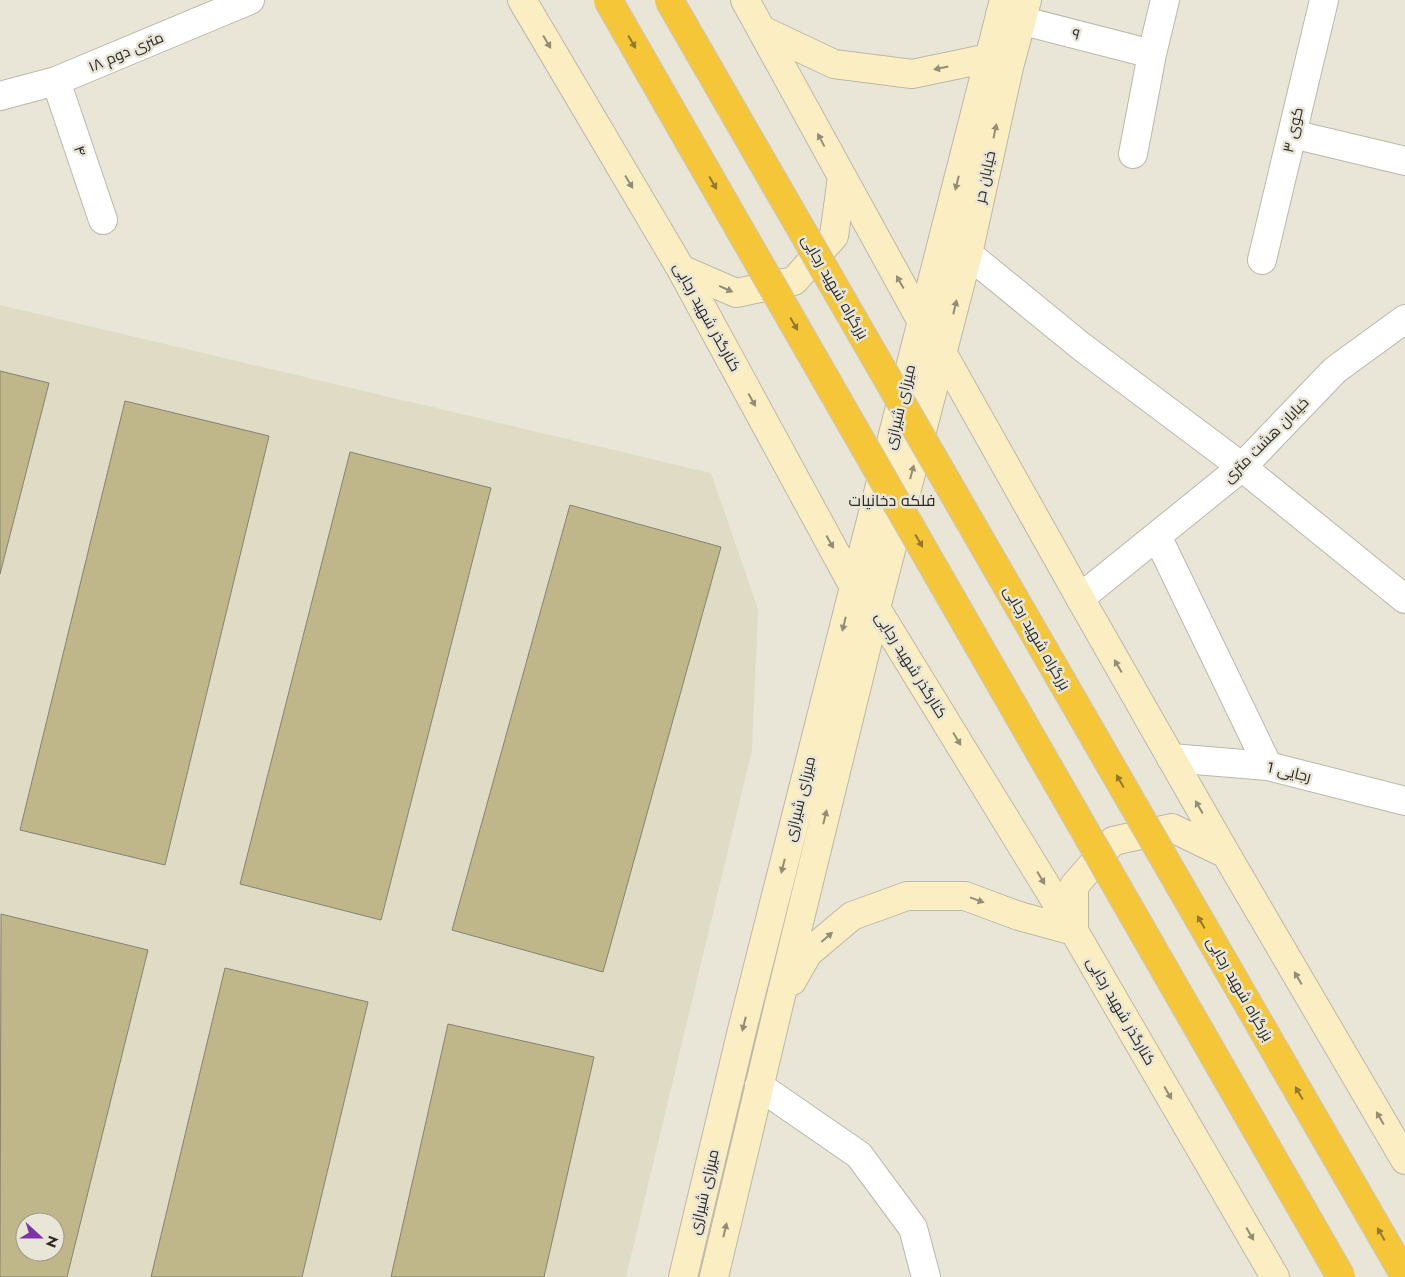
<svg xmlns="http://www.w3.org/2000/svg" width="1405" height="1277" font-family="Jost,Cairo,sans-serif">
<rect width="100%" height="100%" fill="#e9e6d7"/>
<!-- built -->
<path fill="#dfdbc4" fill-rule="evenodd" d="M0 305 711 473 758 609 752 750 626 1277H0ZM25 1222H55V1252H25Z"/>
<!-- building -->
<path fill="#bfb68a" stroke="#858275" fill-rule="evenodd" d="M0 371 49 383 0 574Z
M125 401 269 436 165 865 20 830Z
M350 452 491 488 381 920 240 884Z
M570 505 721 547 603 972 452 930Z
M1 914 148 950 67 1277H0ZM25 1222H55V1252H25Z
M225 968 368 1002 302 1277H151Z
M448 1024 594 1057 544 1277H391Z"/>
<g fill="none" stroke-linecap="round" stroke-linejoin="round">
<defs>
<path id="street" d="M1000 15 1152 54
M56 81 103 220
M0 96 56 81 250 0
M1292 134 1405 161
M1133 154 1152 54 1165 0
M951 239 968 254 1082 347 1242 467 1405 599
M1262 260 1324 0
M1157 536 1268 766
M1080 598 1242 467 1335 370 1405 319
M1171 758 1268 766 1405 801
M759 1086 859 1155 913 1228 926 1277"/>
<path id="secondary" d="M522 0 681 269 854 587 876 608 1074 931 1275 1277
M745 0 922 322 943 354 1080 598 1226 854 1405 1160
M762 30 834 64 912 74 989 58
M681 269 736 293 794 281 834 236 842 177
M792 981 808 953 852 916 907 896H965L1019 916 1074 931V886L1113 841 1172 828 1226 854
M683 1277 742 1030 854 587 1004 0
M714 1277 779 1004 876 608 968 254 1009 67 1027 0"/>
</defs>
<!-- street casing -->
<use href="#street" stroke="#bbb8a9" stroke-width="30"/>
<!-- secondary casing -->
<use href="#secondary" stroke="#bbb8a9" stroke-width="30"/>
<!-- street -->
<use href="#street" stroke="#fff" stroke-width="28"/>
<!-- secondary -->
<use href="#secondary" stroke="#fceec3" stroke-width="28"/>
<defs>
<path id="highway-bridge" d="M608 0 1341 1277
M669 0 1405 1276"/>
</defs>
<!-- highway-bridge casing -->
<use href="#highway-bridge" stroke="#c8c7c6" stroke-width="30" stroke-linecap="butt"/>
<!-- highway-bridge -->
<use href="#highway-bridge" stroke="#f5c637" stroke-width="28"/>
</g>
<!-- one-way arrows -->
<defs><path id="oneway-solid" d="M-6-.8H1V-3.2L6.5 0L1 3.2V.8H-6Z" transform="scale(1.25)"/></defs>
<g fill="#948c74">
<use href="#oneway-solid" transform="translate(547 42) rotate(59)"/>
<use href="#oneway-solid" transform="translate(941 68) rotate(168)"/>
<use href="#oneway-solid" transform="translate(995 131) rotate(-78)"/>
<use href="#oneway-solid" transform="translate(821 140) rotate(-118)"/>
<use href="#oneway-solid" transform="translate(629 182) rotate(59)"/>
<use href="#oneway-solid" transform="translate(957 183) rotate(104)"/>
<use href="#oneway-solid" transform="translate(900 282) rotate(-119)"/>
<use href="#oneway-solid" transform="translate(726 289) rotate(24)"/>
<use href="#oneway-solid" transform="translate(955 307) rotate(-76)"/>
<use href="#oneway-solid" transform="translate(752 400) rotate(61)"/>
<use href="#oneway-solid" transform="translate(912 472) rotate(-75)"/>
<use href="#oneway-solid" transform="translate(830 542) rotate(61)"/>
<use href="#oneway-solid" transform="translate(844 624) rotate(104)"/>
<use href="#oneway-solid" transform="translate(1118 666) rotate(-120)"/>
<use href="#oneway-solid" transform="translate(957 739) rotate(59)"/>
<use href="#oneway-solid" transform="translate(1199 807) rotate(-120)"/>
<use href="#oneway-solid" transform="translate(825 817) rotate(-76)"/>
<use href="#oneway-solid" transform="translate(783 866) rotate(104)"/>
<use href="#oneway-solid" transform="translate(1041 878) rotate(59)"/>
<use href="#oneway-solid" transform="translate(977 900) rotate(20)"/>
<use href="#oneway-solid" transform="translate(827 937) rotate(-41)"/>
<use href="#oneway-solid" transform="translate(1298 978) rotate(-120)"/>
<use href="#oneway-solid" transform="translate(744 1024) rotate(104)"/>
<use href="#oneway-solid" transform="translate(1168 1093) rotate(60)"/>
<use href="#oneway-solid" transform="translate(1380 1118) rotate(-120)"/>
<use href="#oneway-solid" transform="translate(725 1230) rotate(-77)"/>
<use href="#oneway-solid" transform="translate(1250 1234) rotate(60)"/>
</g>
<g fill="#90782e">
<use href="#oneway-solid" transform="translate(632 42) rotate(60)"/>
<use href="#oneway-solid" transform="translate(713 183) rotate(60)"/>
<use href="#oneway-solid" transform="translate(794 324) rotate(60)"/>
<use href="#oneway-solid" transform="translate(919 541) rotate(60)"/>
<use href="#oneway-solid" transform="translate(1120 781) rotate(-120)"/>
<use href="#oneway-solid" transform="translate(1201 922) rotate(-120)"/>
<use href="#oneway-solid" transform="translate(1299 1093) rotate(-120)"/>
<use href="#oneway-solid" transform="translate(1381 1234) rotate(-120)"/>
</g>
<g text-anchor="middle" stroke-width="5" stroke-linejoin="round" paint-order="stroke">
<!-- street labels -->
<g font-size="15" fill="#2b2924" stroke="#e9e6d7">
<text transform="translate(1076 34) rotate(14)" y="5">۹</text>
<text transform="translate(126 52) rotate(-23)" y="5">۱۸ متری دوم</text>
<text transform="translate(1293 130) rotate(-77)" y="5">کوی ۳</text>
<text transform="translate(80 151) rotate(72)" y="5">۴</text>
<text transform="translate(985 177) rotate(-78)" y="5">خیابان حر</text>
<text transform="translate(835 287) rotate(60)" y="5">بزرگراه شهید رجایی</text>
<text transform="translate(707 317) rotate(61)" y="5">کنارگذر شهید رجایی</text>
<text transform="translate(900 407) rotate(-76)" y="5">میرزای شیرازی</text>
<text transform="translate(1266 440) rotate(-45)" y="5">خیابان هشت متری</text>
<text transform="translate(1037 638) rotate(60)" y="5">بزرگراه شهید رجایی</text>
<text transform="translate(911 665) rotate(58)" y="5">کنارگذر شهید رجایی</text>
<text transform="translate(1289 772) rotate(13)" y="5">رجایی 1</text>
<text transform="translate(800 799) rotate(-76)" y="5">میرزای شیرازی</text>
<text transform="translate(1240 989) rotate(60)" y="5">بزرگراه شهید رجایی</text>
<text transform="translate(1121 1011) rotate(60)" y="5">کنارگذر شهید رجایی</text>
<text transform="translate(704 1192) rotate(-77)" y="5">میرزای شیرازی</text>
</g>
<!-- neighbourhood labels -->
<g font-size="16" fill="#2b2924" stroke="#e9e6d7">
<text x="892" y="506">فلکه دخانیات</text>
</g>
</g>
<!-- north arrow -->
<g transform="translate(40 1237) rotate(111)"><circle r="24" fill="#e9e6d7" stroke="#9d9a8f"/>
<path d="M0-4L9 19L0 12L-9 19Z" fill="#7c33a5"/>
<text y="-8" font-size="14" font-weight="bold" text-anchor="middle" fill="#2b2924">N</text>
</g>
</svg>
